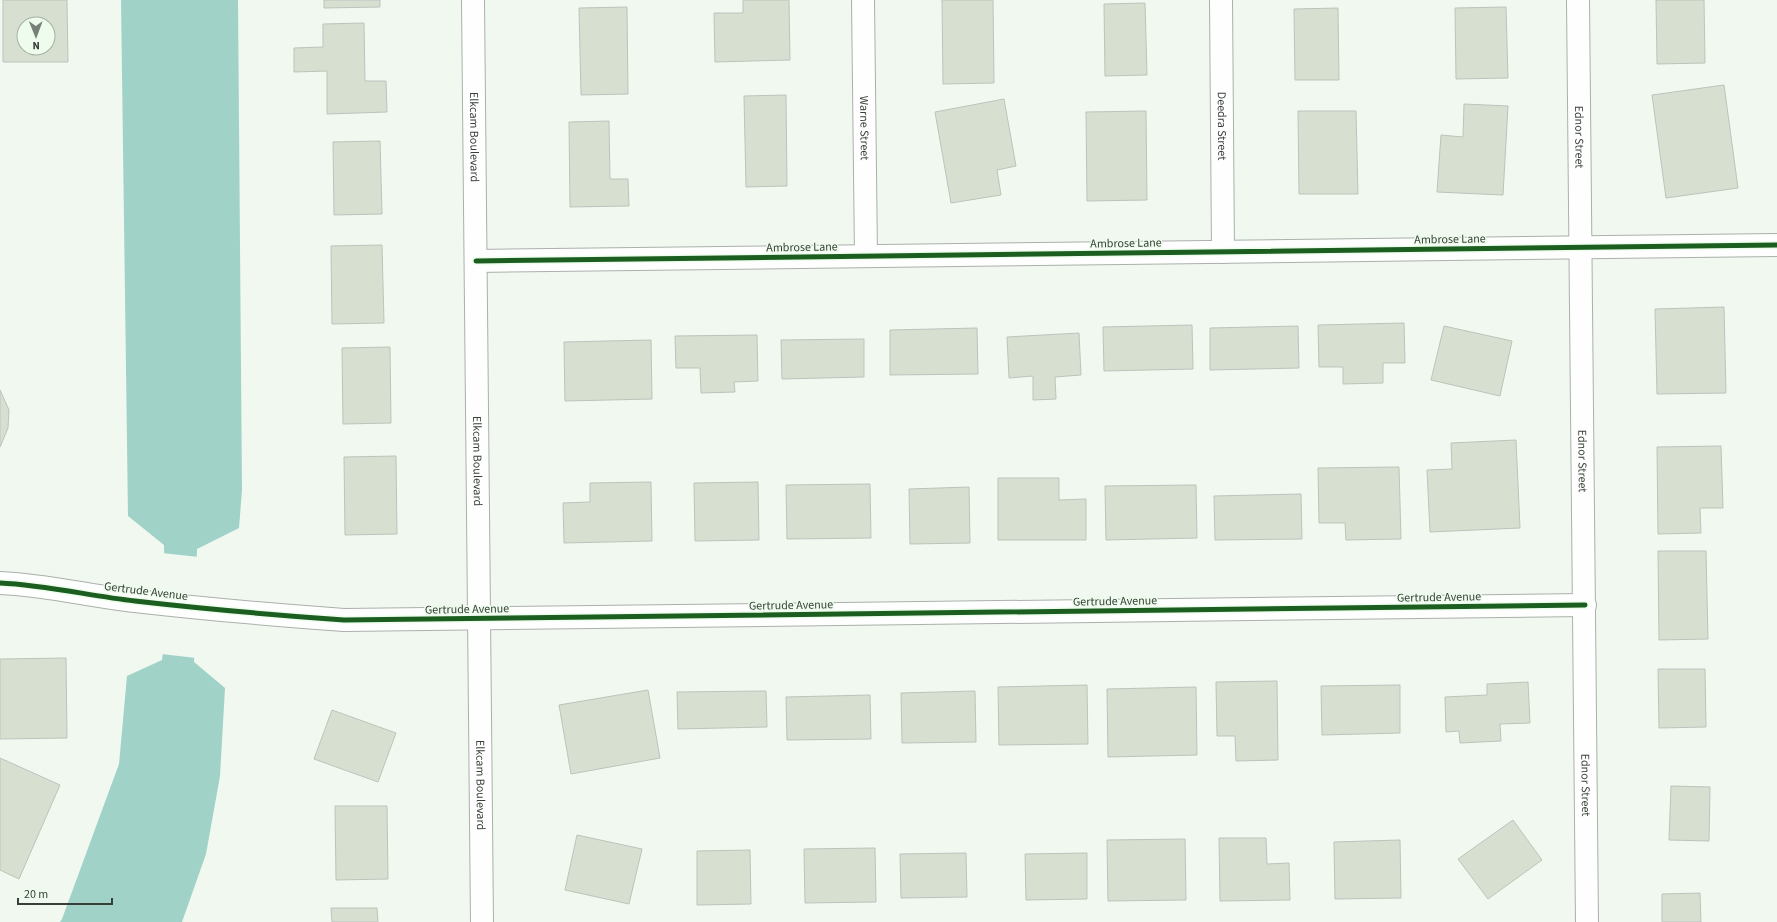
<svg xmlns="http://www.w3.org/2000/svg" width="1777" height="922" font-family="'Source Sans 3',sans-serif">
<rect width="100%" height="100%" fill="#f0f8f0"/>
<!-- water -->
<path fill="#a0d2c7" d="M121 0H238L242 490 239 528 197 549 194 662 225 688 220 776 206 854 182 922H60L62 919 119 764 127 676 162 660 165 634 164 545 128 516Z"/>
<!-- pier -->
<path fill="#f0f8f0" d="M162 553 199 557 196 658 161 654 163 634Z"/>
<!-- building -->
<path fill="#d7dfd1" stroke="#bdc3bc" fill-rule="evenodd" d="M3 0H67L68 62H3ZM24 24H48V48H24Z
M324 0H380V7L324 8Z
M743 0H789L790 60 715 62 714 13H743Z
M942 0H993L994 83 943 84Z
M1656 0H1704L1705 63 1657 64Z
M1145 3 1147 75 1105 76 1104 4Z
M627 7 628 94 581 95 579 8Z
M1506 7 1508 78 1456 79 1455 8Z
M1338 8 1339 80H1295L1294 9Z
M364 23 365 81H386L387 112 327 114V71L294 72V48L323 47V24Z
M1724 85 1738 188 1666 198 1652 95Z
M786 95 787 186 746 187 744 96Z
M1004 99 1016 166 997 170 1001 195 951 203 935 112Z
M1464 104 1508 106 1503 195 1437 192 1441 135 1463 137Z
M1146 111 1147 200 1087 201 1086 112Z
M1298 111H1356L1358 194H1299Z
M609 121 610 179H628L629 206 570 207 569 122Z
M380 141 382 214 334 215 333 142Z
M382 245 384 323 332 324 331 246Z
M1724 307 1726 393 1657 394 1655 309Z
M1404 323 1405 363H1383V383L1343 384V367H1319L1318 325Z
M1192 325 1193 369 1104 371 1103 327Z
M1298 326 1299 368 1210 370V328Z
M1444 326 1512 341 1500 396 1431 380Z
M977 328 978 374 890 375V330Z
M1079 333 1081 375 1055 377 1056 399 1033 400V376L1009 378 1007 337Z
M757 335 758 381 734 382 735 392 701 393 700 368H676L675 336Z
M864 339V377L782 379 781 340Z
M651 340 652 399 565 401 564 342Z
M390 347 391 423 343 424 342 348Z
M0 390 9 410 8 428 0 447Z
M1516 440 1520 528 1430 532 1427 470 1452 469 1451 443Z
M1721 446 1723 508H1700L1701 533 1658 534 1657 447Z
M396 456 397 534 345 535 344 457Z
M1399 467 1401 539 1346 540 1345 523H1319L1318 468Z
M998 478H1059V500L1086 499V540H998Z
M651 482 652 541 564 543 563 503 590 502V483Z
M758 482 759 540 695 541 694 483Z
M870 484 871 538 787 539 786 485Z
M1196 485 1197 538 1106 540 1105 486Z
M969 487 970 543 910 544 909 489Z
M1301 494 1302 539 1215 540 1214 496Z
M1658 551H1706L1708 639 1659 640Z
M66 658 67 738 0 739V659Z
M1658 669H1705L1706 727 1659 728Z
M1277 681 1278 760 1236 761 1235 736H1217L1216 682Z
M1528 682 1530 723 1500 724 1501 741 1460 743 1459 731 1446 732 1445 697 1487 695V684Z
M1087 685 1088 744 999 745 998 687Z
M1400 685V733L1322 735 1321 686Z
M1196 687 1197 755 1108 757 1107 689Z
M648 690 660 758 571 774 559 705Z
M766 691 767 727 678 729 677 692Z
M975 691 976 742 902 743 901 693Z
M870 695 871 739 787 740 786 697Z
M332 710 396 733 378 782 314 759Z
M0 758 60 785 19 879 0 870Z
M1671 786 1710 787 1709 841 1669 840Z
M335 806H387L388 879 336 880Z
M1513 820 1542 860 1488 899 1458 859Z
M577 835 642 849 629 904 565 890Z
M1219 838H1266L1267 864 1289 863 1290 900 1220 901Z
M1185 839 1186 900 1108 901 1107 840Z
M1400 840 1401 898 1335 899 1334 842Z
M875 848 876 902 805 903 804 849Z
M750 850 751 904 697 905V851Z
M966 853 967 897 901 898 900 854Z
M1087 853V899L1026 900 1025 854Z
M1700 893 1701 922H1662V894Z
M331 908H377L378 922H332Z"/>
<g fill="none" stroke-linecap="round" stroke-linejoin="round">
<defs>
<g id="minor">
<path id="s1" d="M473 0 482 922"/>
<path id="s2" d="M863 0 866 256"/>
<path id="s3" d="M1221 0 1223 252"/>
<path id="s4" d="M1578 0 1587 922"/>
<path d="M476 261 1777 245"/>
<path d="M0 583C46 585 90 596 135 601 205 609 274 615 344 620L1585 605"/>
</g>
</defs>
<!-- minor casing -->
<use href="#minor" stroke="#abb0ab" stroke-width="24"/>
<!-- minor -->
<use href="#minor" stroke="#fdfefd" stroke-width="22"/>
<defs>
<path id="cycleway" d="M476 261 1777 245
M0 583C46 585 90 596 135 601 205 609 274 615 344 620L1585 605"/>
</defs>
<!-- cycleway casing -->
<use href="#cycleway" stroke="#edfcec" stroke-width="8"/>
<!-- cycleway -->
<use href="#cycleway" stroke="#1b5e20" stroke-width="5"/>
</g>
<g text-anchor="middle" stroke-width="3" stroke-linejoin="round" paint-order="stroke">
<!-- street labels -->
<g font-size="12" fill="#383e38" stroke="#edfcec">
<text dy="4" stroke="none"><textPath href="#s3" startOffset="126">Deedra Street</textPath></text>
<text dy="4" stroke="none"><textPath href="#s2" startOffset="128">Warne Street</textPath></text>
<text dy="4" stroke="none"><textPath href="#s1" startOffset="137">Elkcam Boulevard</textPath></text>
<text dy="4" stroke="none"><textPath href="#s4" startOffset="137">Ednor Street</textPath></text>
<text transform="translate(1450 239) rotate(-1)" y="4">Ambrose Lane</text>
<text transform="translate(1126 243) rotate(-1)" y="4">Ambrose Lane</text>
<text transform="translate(802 247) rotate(-1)" y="4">Ambrose Lane</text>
<text dy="4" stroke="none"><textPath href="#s1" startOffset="461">Elkcam Boulevard</textPath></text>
<text dy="4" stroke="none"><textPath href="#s4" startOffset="461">Ednor Street</textPath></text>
<text transform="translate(146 591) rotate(7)" y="4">Gertrude Avenue</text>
<text transform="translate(1439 597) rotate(-1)" y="4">Gertrude Avenue</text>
<text transform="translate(1115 601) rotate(-1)" y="4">Gertrude Avenue</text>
<text transform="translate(791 605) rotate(-1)" y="4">Gertrude Avenue</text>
<text transform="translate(467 609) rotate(-1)" y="4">Gertrude Avenue</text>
<text dy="4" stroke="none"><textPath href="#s1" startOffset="785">Elkcam Boulevard</textPath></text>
<text dy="4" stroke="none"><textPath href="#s4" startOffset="785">Ednor Street</textPath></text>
</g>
</g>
<!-- north arrow -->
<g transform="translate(36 36) rotate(179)"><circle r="19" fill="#edfcec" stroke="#a5b0a4"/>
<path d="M0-3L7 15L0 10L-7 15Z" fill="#787f78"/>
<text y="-6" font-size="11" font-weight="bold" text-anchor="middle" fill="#383e38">N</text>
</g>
<!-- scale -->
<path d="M18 898v6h94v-6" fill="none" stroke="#383e38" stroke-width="2"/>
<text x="24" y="898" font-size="12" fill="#383e38" stroke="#edfcec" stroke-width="3" paint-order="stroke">20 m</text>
</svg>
